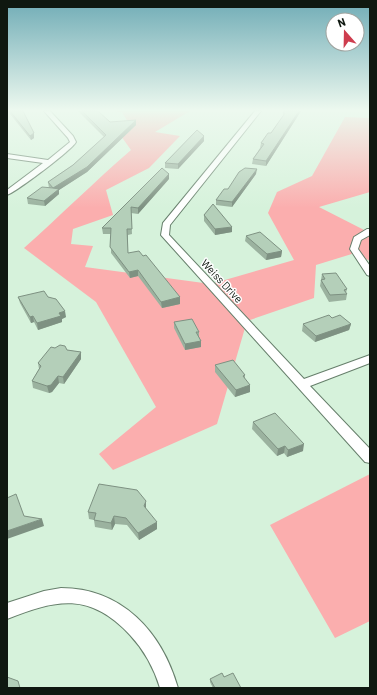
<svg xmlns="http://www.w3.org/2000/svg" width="377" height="695" font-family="Barlow,sans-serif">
<rect width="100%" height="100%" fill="#d6f2db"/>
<!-- green -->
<path fill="#fbaeae" d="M113 111H190L155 132 180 136 149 168 106 190 113 215 73 229 71 244 93 246 85 267 211 284 294 260 268 213 277 192 312 176 345 117 370 118V192L319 207 370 233V261L355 253 316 265 314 298 247 321 217 424 113 470 99 454 156 407 96 302 24 248C60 216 94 182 131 150L121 136 132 129 122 112Z
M370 474V621L335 638 270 525Z"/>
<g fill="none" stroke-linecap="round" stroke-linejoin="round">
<defs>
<path id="minor" d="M44 111H50L73 136 76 142C72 150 16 192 7 195V190L43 163 7 158V154L48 160 70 142 68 138Z
M255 111H261L170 225 169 235 304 379 370 355V363L310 386 370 449V463L365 462 161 235 163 223Z
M367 229H370V235L361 240 358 249 370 266V276L367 275 350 249 354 237Z
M61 588C122 588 162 632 178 688H160C154 668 144 650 130 635 90 592 57 599 7 619V603L44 591Z"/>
</defs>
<!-- minor casing -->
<use href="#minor" stroke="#667f6b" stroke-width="2"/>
<!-- minor -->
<use href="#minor" fill="#fff" fill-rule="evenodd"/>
</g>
<!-- wall -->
<path fill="#9bb29f" d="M9 111H23L34 138 31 140 10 114Z
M78 111H98L110 122 136 125 87 172 59 190V194L45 206 28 204 27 198 49 188 48 182 73 165 104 137Z
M301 111 266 166 252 164 253 159 260 148 261 143 271 133 283 116V113Z
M204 136V141L178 169 165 168V163Z
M256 174 232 207 216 205V200L228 189Z
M169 179 138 214 131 213 132 234 128 235V253L180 304 162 308 138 276 130 278 111 253V234H103L102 228Z
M204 215 232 232 215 235 204 221Z
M246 236 282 251 281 257 266 260 245 241Z
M322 274 347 289 346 293 347 294 346 300 329 302 320 286Z
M18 297H48L66 317 62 319V322L38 330 34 322 31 323 20 303Z
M332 318 351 324 349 330 315 342 302 331 303 324Z
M174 322 199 332V337L201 341V347L185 350 174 328Z
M67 350 81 352V359L64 384 59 383 52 392 49 393 33 388 32 381 39 369 38 363Z
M215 365 245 375V379L250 392 235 397 215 372Z
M253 422 303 451 287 457 284 453 277 456 252 429Z
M146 508V509L157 529 139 540 127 525 115 524 112 530 95 527 94 520 89 519 88 512Z
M224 677 241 688H213L210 682V679Z"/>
<!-- shaded-wall -->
<path fill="#7e9182" d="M299 111H301L266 166V161Z
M136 120V125L87 172 59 190V194L45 206 44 201 53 188Z
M34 133V138L31 140 30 136Z
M204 136V141L178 169V164Z
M257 169 256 174 232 207V202Z
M169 174V179L138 214V208Z
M232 227V232L215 235V229Z
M282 251 281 257 266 260 267 254Z
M138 270V276L130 278 129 272Z
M180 297V304L162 308 161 302Z
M65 311 66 317 62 319V322L38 330 37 323 59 313Z
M33 316 34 322 31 323 30 317Z
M351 324 349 330 315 342 316 336Z
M201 341V347L185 350V344Z
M81 352V359L64 384 63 377Z
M58 376 59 383 52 392 49 393 47 386Z
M250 385V392L235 397 236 390Z
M304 444 303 451 287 457 288 450Z
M285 446 284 453 277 456 278 449Z
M146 501V508L145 514 144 506Z
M114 516 115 524 112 530 111 523Z
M42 519 44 526 7 539V531Z
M157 522V529L139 540 138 533Z"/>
<!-- building -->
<path fill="#b4cfb9" stroke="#7e9182" d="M10 111H23L34 133 30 136Z
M82 111H98L110 122 136 120 87 167 53 188 59 189 44 201 27 198 42 187 53 188 48 182 73 165 106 135Z
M284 111H299L266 161 253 159 264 144 261 143 268 133H271L285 113H283Z
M197 130 204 136 178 164 165 163Z
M162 168 169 174 138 208 131 207 132 229H127L128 253 139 251 143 256 146 255 180 297 161 302 138 270 129 272 110 247 111 228H102Z
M245 168 257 169 232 202 216 200 224 189H228L239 172Z
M213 204 232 227 215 229 204 215Z
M260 232 282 251 267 254 246 236Z
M336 273 347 289 344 290 347 294 330 295 321 280 325 279 322 274Z
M44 291 48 297 56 299 65 311 59 313 61 316 37 323 33 316 30 317 18 297Z
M329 315 332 318 340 315 351 324 316 336 303 324Z
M192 319 199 332H196L201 341 185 344 174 322Z
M60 345 65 346 67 350 81 352 63 377 58 376 51 385 47 386 32 381 41 366 38 363 51 347 55 348Z
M233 360 245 375 243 376 250 385 236 390 215 365Z
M275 413 304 444 288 450 285 446 278 449 253 422Z
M99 484 137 490 146 501 144 506 157 522 138 533 126 518 114 516 111 523 94 520 96 513 88 512Z
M16 494 24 516 42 519 7 531V498Z
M222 673 224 677 233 673 241 688H215L210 679Z
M7 677 18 681 20 688H7Z"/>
<!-- sky -->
<linearGradient id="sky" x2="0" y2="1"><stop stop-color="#70acb6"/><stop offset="0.53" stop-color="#edf9ef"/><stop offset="1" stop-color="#edf9ef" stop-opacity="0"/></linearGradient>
<rect width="377" height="208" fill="url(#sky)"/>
<g text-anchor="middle" stroke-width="3" stroke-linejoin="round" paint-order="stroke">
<!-- street labels -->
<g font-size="11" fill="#0f1810" stroke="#fff">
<text transform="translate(222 281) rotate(47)" y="4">Weiss Drive</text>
</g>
</g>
<!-- border -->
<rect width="377" height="695" fill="none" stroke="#0f1810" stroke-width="16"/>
<!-- north arrow -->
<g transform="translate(345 32) rotate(340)"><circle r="19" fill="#ffffff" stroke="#9fa39f"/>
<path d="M0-3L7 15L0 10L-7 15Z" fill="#ce3d4e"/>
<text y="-6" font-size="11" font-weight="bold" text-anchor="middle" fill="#0f1810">N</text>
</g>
</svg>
